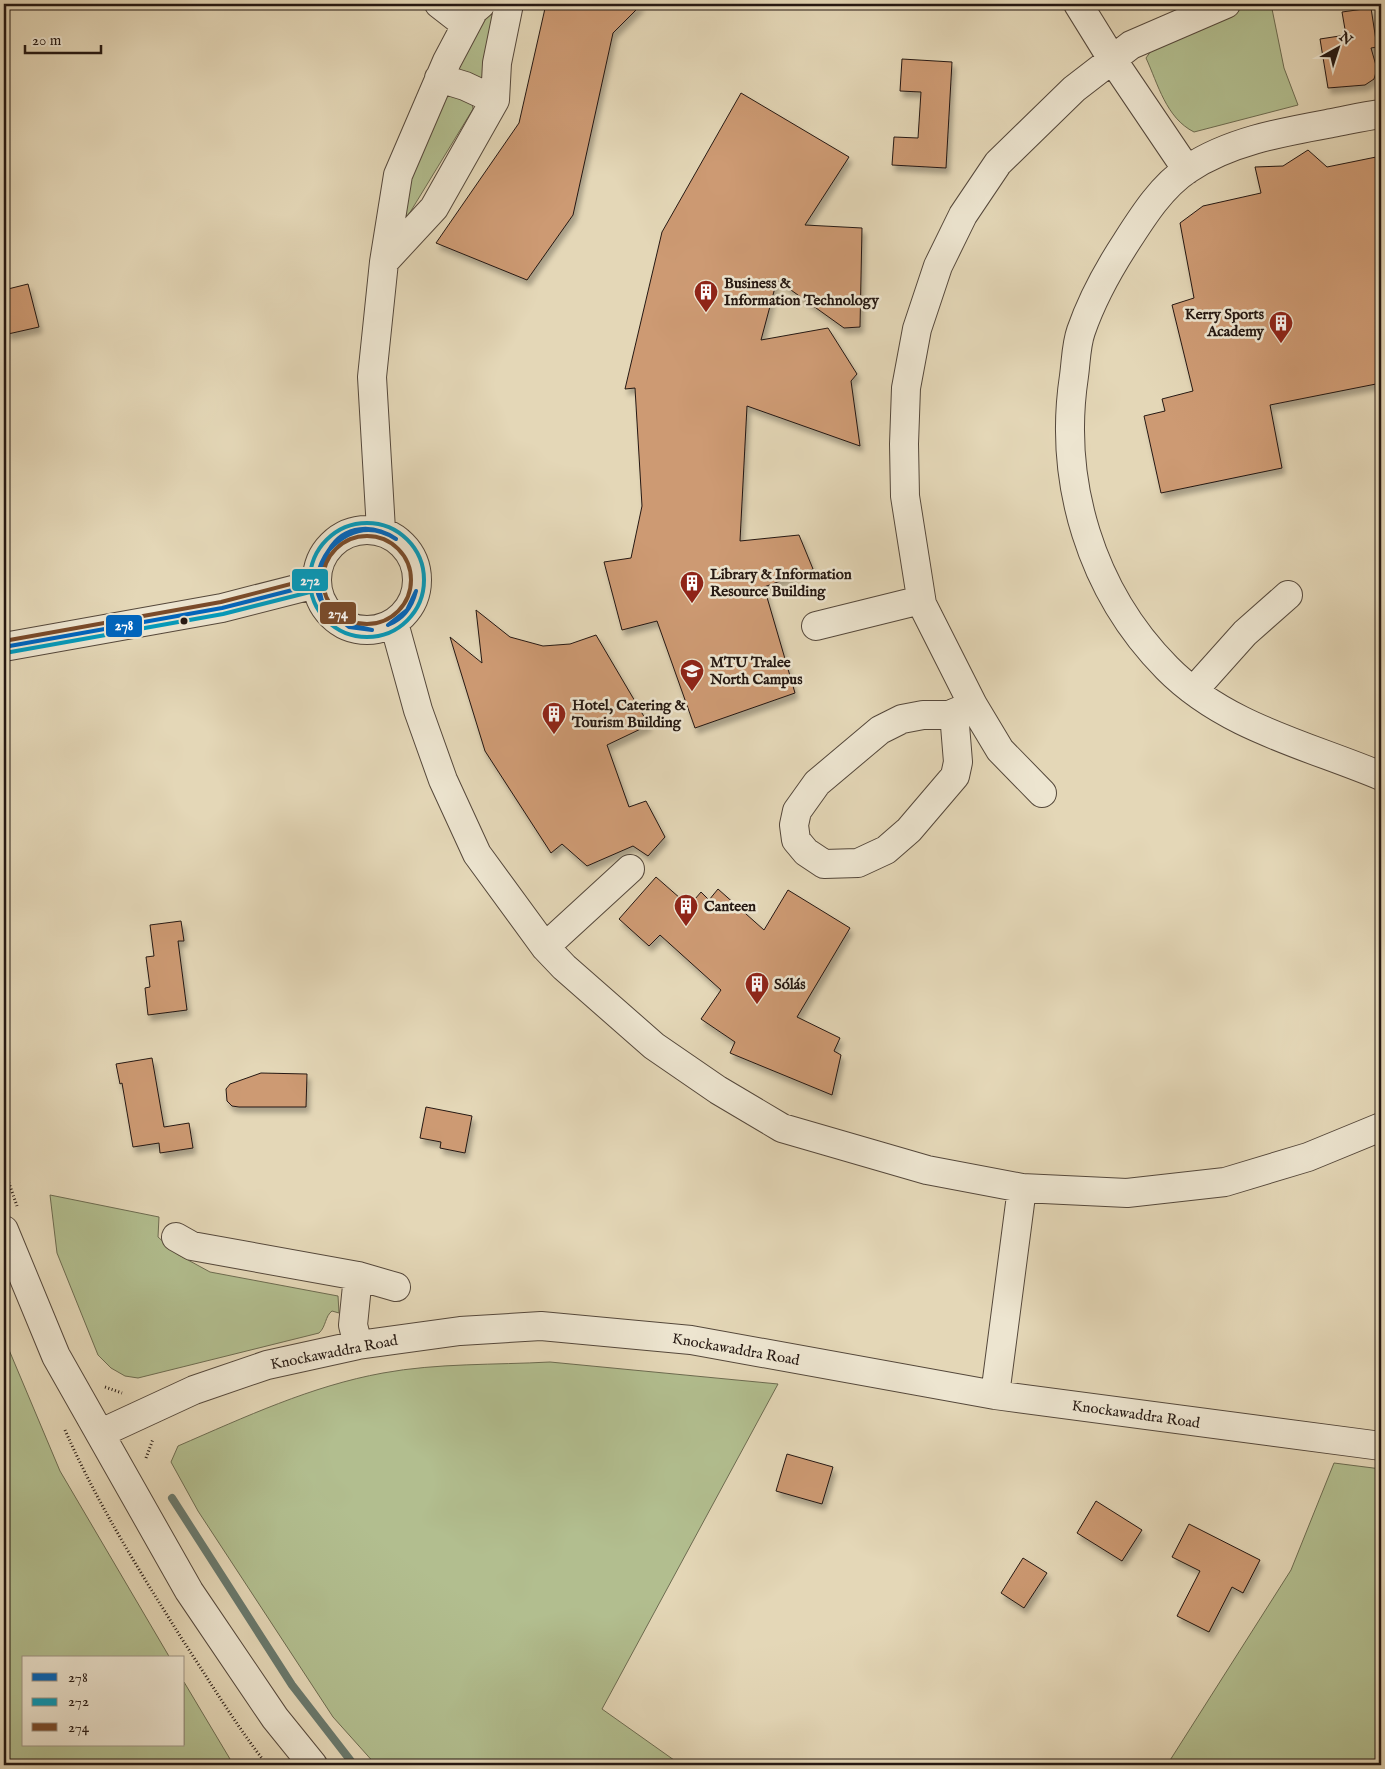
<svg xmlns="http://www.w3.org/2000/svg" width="1385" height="1769" font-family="'IM FELL English',serif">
<defs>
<filter id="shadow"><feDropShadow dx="3" dy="5.5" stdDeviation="2.5" flood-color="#0004"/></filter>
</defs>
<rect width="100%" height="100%" fill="#e4d7b7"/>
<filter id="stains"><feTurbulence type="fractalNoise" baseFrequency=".004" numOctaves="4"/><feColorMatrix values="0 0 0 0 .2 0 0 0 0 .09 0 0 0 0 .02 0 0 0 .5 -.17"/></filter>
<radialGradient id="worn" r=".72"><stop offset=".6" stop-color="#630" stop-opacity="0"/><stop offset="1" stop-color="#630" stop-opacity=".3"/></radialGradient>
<!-- green -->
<path fill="#b2be8f" stroke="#6c6b50" d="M492 4H497L486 83 454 73Z
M1252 4H1271L1284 68 1298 105 1194 132C1166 118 1158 84 1146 58L1153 48 1164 40Z
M448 95 472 102 473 109 395 237C408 193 418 130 448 95Z
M50 1195 159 1217 158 1237 177 1254 210 1272 338 1296 339 1313 332 1311C325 1316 326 1327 319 1333L138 1378 125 1376 111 1368 98 1355 57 1253Z
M4 1338 60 1471 170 1658H24V1745H184V1682L230 1759 236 1765H4Z
M550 1362 778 1384 602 1709 681 1765H376L333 1717 198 1511 171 1462 178 1446C245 1417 311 1386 383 1373 437 1363 495 1365 550 1362Z
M1334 1463 1381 1469V1765H1167L1291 1570Z"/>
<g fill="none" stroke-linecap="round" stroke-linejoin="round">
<!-- stream -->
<path stroke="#69796d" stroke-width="8" d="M172 1498 292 1685 354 1765"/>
</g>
<!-- building -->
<path fill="#cd9a73" stroke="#251812" filter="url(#shadow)" d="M546 4H642L613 33 573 215 527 280 436 243 519 123Z
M1371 8 1377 47 1371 48 1377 69 1374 79 1365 85 1328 88 1320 39 1346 35 1342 12Z
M902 59 952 62 946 168 892 165 894 137 918 138 921 92 900 91Z
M741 93 849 157 805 225 862 228 860 327 844 328 777 280 761 340 828 328 857 374 851 381 860 446 747 406 740 541 799 535 813 569 764 587 795 693 695 728 657 621 622 630 604 562 631 558 642 506 635 388 625 389 662 232Z
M1308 150 1327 167 1381 156V383L1270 405 1282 468 1161 493 1144 416 1165 411 1162 399 1193 391 1172 305 1194 298 1180 223 1203 206 1261 193 1255 167 1283 166Z
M28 284 39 327 8 334 4 316V290Z
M476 610 510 637 543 646 570 644 596 635 649 725 607 745 629 807 646 801 665 837 648 856 633 846 587 866 562 844 551 853 485 751 450 637 482 663Z
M656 877 689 906 701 892 709 900 718 889 764 930 788 890 850 928 797 1017 840 1038 834 1051 841 1055 832 1095 730 1053 735 1042 701 1019 721 990 660 935 649 946 619 919Z
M181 921 184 941H178L187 1010 148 1015 145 988 150 987 146 957 154 956 150 925Z
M152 1058 164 1127 189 1123 193 1148 160 1153 159 1143 133 1147 122 1083 120 1084 116 1064Z
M261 1073 307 1074 306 1107H239L232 1106 227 1101 226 1089 230 1084Z
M426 1107 472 1116 465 1153 440 1148 441 1142 420 1138Z
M787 1454 833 1467 822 1504 776 1491Z
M1096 1501 1142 1530 1122 1561 1077 1533Z
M1189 1524 1260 1560 1243 1593 1232 1587 1209 1632 1177 1616 1200 1571 1172 1557Z
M1023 1558 1047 1573 1024 1608 1001 1593Z"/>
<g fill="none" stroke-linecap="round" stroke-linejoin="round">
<defs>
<path id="minor" d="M439 4 466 25
M1078 4 1112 59 1187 170
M439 78 465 86 495 100
M1381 114C1365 116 1348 120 1332 123 1283 132 1230 141 1188 169 1162 186 1143 216 1127 241 1108 270 1092 299 1081 331 1076 345 1076 362 1074 376 1058 482 1091 591 1167 668 1225 727 1307 745 1381 776
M384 262 398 175 447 61 474 10 481 4
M317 580a50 50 0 1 1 100 0a50 50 0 1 1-100 0Z
M381 530 372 377 384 262 434 208 495 100 497 63 509 4
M394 623 418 710 443 780 477 854 545 947 564 967 654 1046 718 1090 782 1128 927 1170 1022 1188 1127 1193 1225 1182 1308 1157 1381 1127
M816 626 921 600
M4 647 222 608 316 584
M1194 690 1245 633 1288 595
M954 713 958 762 955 776 909 830 886 850 858 863 824 864 806 852 796 840 794 825 797 811 817 783 880 730 902 719 923 715H949L973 705
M1042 793 1000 750 973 705 922 604 905 496 904 444 906 388 917 329 938 266 963 215 998 163 1074 89 1131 45 1226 4
M545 947 630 869
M4 1230 56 1356 189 1591 275 1718 313 1765
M176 1237 192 1246 358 1276 396 1287
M358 1276 353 1325 358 1345
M995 1395 1022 1188
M101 1433 194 1390 267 1365 358 1345 460 1331 541 1326 691 1340 995 1395 1381 1446"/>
</defs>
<!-- minor casing -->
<use href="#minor" stroke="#55483b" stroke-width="30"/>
<!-- path -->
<path stroke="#251812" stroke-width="3" stroke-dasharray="1 2.5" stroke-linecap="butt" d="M4 1169 17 1206
M105 1387 122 1393
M65 1430C97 1503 140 1572 182 1639 210 1682 236 1725 267 1765
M146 1458 153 1439"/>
<!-- minor -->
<use href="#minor" stroke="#ede5d0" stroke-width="28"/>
<defs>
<path id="bus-1" d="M329 550C344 524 374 524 396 539
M329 550C348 530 371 523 396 539
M323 604C311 588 318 565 329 550
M323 604C316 582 318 571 329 550
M329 611 342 623 372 630
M329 611 349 627 372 630
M388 625 407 610 416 591
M388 625C403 619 412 607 416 591
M4 647 222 608 316 584"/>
<path id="bus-2" d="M310 580a57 57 0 1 1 114 0a57 57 0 1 1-114 0Z
M5 653 223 614 318 590"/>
<path id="bus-3" d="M323 580a44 44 0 1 1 88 0a44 44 0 1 1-88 0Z
M4 641 221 602 314 578"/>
</defs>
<!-- bus-1 casing -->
<use href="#bus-1" stroke="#ede5d0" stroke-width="8"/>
<!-- bus-2 casing -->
<use href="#bus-2" stroke="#ede5d0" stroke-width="8"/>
<!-- bus-3 casing -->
<use href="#bus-3" stroke="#ede5d0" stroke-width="8"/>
<!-- bus-1 -->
<use href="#bus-1" stroke="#0065bd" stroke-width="4"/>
<!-- bus-2 -->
<use href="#bus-2" stroke="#049abb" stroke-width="4"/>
<!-- bus-3 -->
<use href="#bus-3" stroke="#7a4b2a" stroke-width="4"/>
</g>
<!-- icons -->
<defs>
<symbol id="building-pin" viewBox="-11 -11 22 30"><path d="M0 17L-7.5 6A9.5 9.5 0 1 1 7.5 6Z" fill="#8f2418" stroke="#ede5d0"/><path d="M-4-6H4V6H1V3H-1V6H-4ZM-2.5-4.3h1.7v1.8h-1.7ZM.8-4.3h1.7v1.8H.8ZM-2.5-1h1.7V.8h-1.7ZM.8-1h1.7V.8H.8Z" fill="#fff"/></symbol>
<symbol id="university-pin" viewBox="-11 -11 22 30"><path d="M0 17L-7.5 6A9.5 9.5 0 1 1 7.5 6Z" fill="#8f2418" stroke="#ede5d0"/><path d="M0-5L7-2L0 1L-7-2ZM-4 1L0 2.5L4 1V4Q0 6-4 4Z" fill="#fff"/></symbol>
</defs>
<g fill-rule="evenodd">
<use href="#building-pin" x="692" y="278" width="28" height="38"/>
<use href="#building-pin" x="1267" y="309" width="28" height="38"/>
<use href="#building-pin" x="678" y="569" width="28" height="38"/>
<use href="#university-pin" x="678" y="657" width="28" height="38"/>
<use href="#building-pin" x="540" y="700" width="28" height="38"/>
<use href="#building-pin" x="672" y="892" width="28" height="38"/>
<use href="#building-pin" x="743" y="970" width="28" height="38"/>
</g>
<!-- markers -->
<circle fill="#251812" stroke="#ede5d0" stroke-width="2" cx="184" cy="621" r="4.5"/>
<g text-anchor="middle" stroke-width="5" stroke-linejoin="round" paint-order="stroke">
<!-- poi labels -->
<g font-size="15" font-weight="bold" fill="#251812" stroke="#ede5d0" text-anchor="start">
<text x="724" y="288">Business &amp;<tspan x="724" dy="17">Information Technology</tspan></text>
<text x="1264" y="319" text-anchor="end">Kerry Sports<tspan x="1264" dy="17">Academy</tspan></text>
<text x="710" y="579">Library &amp; Information<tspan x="710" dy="17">Resource Building</tspan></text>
<text x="710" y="667">MTU Tralee<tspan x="710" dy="17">North Campus</tspan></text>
<text x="572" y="710">Hotel, Catering &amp;<tspan x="572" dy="17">Tourism Building</tspan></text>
<text x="704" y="911">Canteen</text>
<text x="774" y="989">Sólás</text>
</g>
<!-- street labels -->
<g font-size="15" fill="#251812" stroke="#ede5d0">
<text transform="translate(736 1349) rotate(10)" y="5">Knockawaddra Road</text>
<text transform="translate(334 1352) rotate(-11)" y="5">Knockawaddra Road</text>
<text transform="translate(1136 1414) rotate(8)" y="5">Knockawaddra Road</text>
</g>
</g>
<g stroke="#ede5d0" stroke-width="2">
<rect x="291" y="568" width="38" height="24" rx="5" fill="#049abb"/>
<rect x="319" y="601" width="38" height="24" rx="5" fill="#7a4b2a"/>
<rect x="105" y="614" width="38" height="24" rx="5" fill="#0065bd"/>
</g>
<g font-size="14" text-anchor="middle" font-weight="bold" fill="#fff">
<text x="310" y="585">272</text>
<text x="338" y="618">274</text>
<text x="124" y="630">278</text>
</g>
<!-- margin -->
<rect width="1385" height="1769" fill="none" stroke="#e4d7b7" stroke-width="20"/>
<rect x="5" y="5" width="1375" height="1759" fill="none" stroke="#251812" stroke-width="2.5"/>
<rect x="10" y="10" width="1365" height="1749" fill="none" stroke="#251812"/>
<!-- legend -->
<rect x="22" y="1656" width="162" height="90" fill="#ede5d0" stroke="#9d9384"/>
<rect x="32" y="1673" width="25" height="8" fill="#0065bd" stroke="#9d9384"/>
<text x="68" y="1682" font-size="15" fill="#251812">278</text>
<rect x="32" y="1698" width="25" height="8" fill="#049abb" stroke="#9d9384"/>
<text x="68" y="1706" font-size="15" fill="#251812">272</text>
<rect x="32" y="1723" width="25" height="8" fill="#7a4b2a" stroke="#9d9384"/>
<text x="68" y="1732" font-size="15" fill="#251812">274</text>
<!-- north arrow -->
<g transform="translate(1338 48) rotate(39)" stroke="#ede5d0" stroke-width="4" paint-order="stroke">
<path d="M0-4L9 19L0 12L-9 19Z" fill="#251812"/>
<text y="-8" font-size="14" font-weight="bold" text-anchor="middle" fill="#251812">N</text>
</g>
<!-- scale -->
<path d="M25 45v8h76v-8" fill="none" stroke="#251812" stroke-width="2.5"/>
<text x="32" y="45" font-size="15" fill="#251812" stroke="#ede5d0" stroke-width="4" paint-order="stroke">20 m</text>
<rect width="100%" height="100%" filter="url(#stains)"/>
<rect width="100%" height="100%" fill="url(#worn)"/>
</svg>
